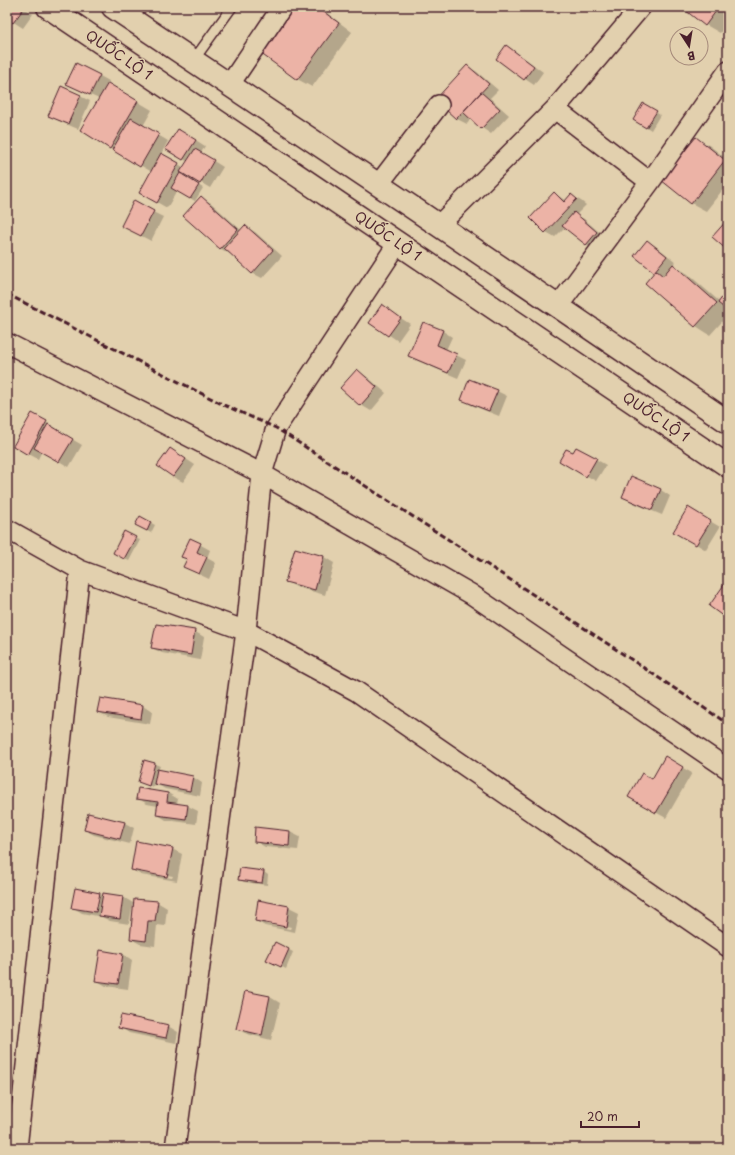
<svg xmlns="http://www.w3.org/2000/svg" width="735" height="1155" font-family="'Playpen Sans',sans-serif">
<rect width="100%" height="100%" fill="#e2d0ae"/>
<filter id="ink" filterUnits="userSpaceOnUse"><feTurbulence type="fractalNoise" baseFrequency=".025" numOctaves="2"/><feDisplacementMap in="SourceGraphic" scale="8" xChannelSelector="R" yChannelSelector="G"/><feConvolveMatrix kernelMatrix="1 2 1 2 8 2 1 2 1" color-interpolation-filters="sRGB"/></filter>
<g filter="url(#ink)">
<!-- shadow -->
<path fill="#0003" fill-rule="evenodd" d="M7 7H23L33 14 23 28 7 18Z
M296 7H319L352 32 312 87 297 79Z
M688 7H728V23L720 33 706 25 686 10Z
M506 46 516 52 543 72 534 85 525 79Z
M468 66 477 72 498 90 490 98 509 115 491 134 482 128 471 119 467 124 457 119 436 100Z
M100 76 109 81 108 84 152 110 143 126 168 141 161 154 185 168 188 162 166 148 188 135 205 146 201 153 223 167 210 188 186 174 184 177 203 188 195 201 177 191 167 208 141 193 152 172 95 139 99 99 77 89Z
M80 96 90 101 78 129 59 121 49 115Z
M644 104 660 115 651 130 634 119Z
M696 138 710 146 728 160V183L706 211 691 203Z
M554 193 566 201 571 195 581 201 586 205 576 215 584 219 606 238 596 250 586 245 565 227 555 237 546 232Z
M201 197 211 203 241 230 245 226 255 232 282 256 262 278 252 273 231 254H230L221 249 184 216Z
M153 212 163 217 151 241 132 231Z
M647 241 657 247 676 262 673 265 688 274 720 302 728 290V315L710 335 696 326 646 283 656 272 654 271Z
M382 306 410 324 398 341 370 322Z
M443 331 452 337 446 350 466 360 458 378 418 361 409 356Z
M357 370 366 376 386 393 371 411 361 405 341 388Z
M497 391 507 396 499 416 471 405 462 399Z
M32 414 56 428 55 429 82 445 69 467 42 451 38 459 14 446Z
M576 448 606 465 596 481 560 461 573 453Z
M171 449 195 465 183 482 173 477Z
M632 478 661 490 670 496 662 515 633 503 623 497Z
M688 508 720 527 706 550 674 531Z
M140 517 155 525 151 533 136 525Z
M135 538 140 540 129 561 114 553Z
M190 539 210 550 207 558 216 563 209 579 194 572 188 559Z
M295 550 324 557 334 563 325 595 296 587 286 581Z
M194 631 204 637 200 660 162 653 152 648Z
M143 706 152 712 150 724 108 717 98 712Z
M665 758 692 773 666 818 629 797 652 780Z
M145 761 155 764 160 766 158 771 193 777 202 783 200 796 165 789 155 783 154 787 139 782Z
M139 789 168 793 178 799 177 804 188 806 198 811 196 824 166 820 157 814 158 806 147 804 138 798Z
M125 823 134 828 130 844 94 835 85 830Z
M256 828 290 832 300 837 298 850 265 847 255 841Z
M172 849 182 854 177 881 141 875 132 870ZM141 871 173 876 172 878 141 873Z
M264 872 268 875 267 885 244 882 239 879Z
M99 894 103 896 104 894 123 897 133 903 129 924 110 921 102 917 82 913 72 907Z
M157 902 167 908 165 926 157 925 155 946 140 944 131 939Z
M259 902 289 907 299 912 295 932 265 926 256 921ZM265 922 291 927 290 929 265 924Z
M276 943 293 952 286 969 272 962Z
M123 954 132 960 128 989 106 986 96 980Z
M245 992 270 997 280 1003 271 1040 247 1034 237 1029Z
M168 1026 178 1032 176 1043 129 1033 120 1027Z"/>
<!-- building -->
<path fill="#ecb3a6" stroke="#4a1f2b" d="M7 7H23L24 8 13 23 7 19Z
M294 7H317L339 23 297 80 260 53Z
M687 7H719L705 26 685 10Z
M506 45 534 66 524 80 496 59Z
M76 63 100 75 90 95 66 84Z
M467 65 489 84 456 119 435 100Z
M108 83 138 101 110 149 80 130Z
M61 86 81 95 68 124 48 116Z
M481 92 500 109 481 129 463 112Z
M643 103 657 111 646 128 633 120Z
M131 118 159 134 140 167 112 150Z
M178 129 196 140 183 160 165 149Z
M696 137 725 160 691 204 661 180Z
M195 149 214 160 200 184 180 172Z
M161 153 179 163 157 203 139 193Z
M180 173 199 185 190 199 171 188Z
M554 192 564 202 571 194 577 199 545 233 530 218Z
M201 196 238 229 220 249 183 216Z
M134 200 154 211 141 236 121 226Z
M574 212 597 232 586 245 562 226Z
M728 219V251L712 237Z
M245 225 273 250 252 274 224 248Z
M647 240 667 256 654 272 634 256Z
M673 264 717 303 695 327 645 283 656 270 663 276Z
M728 289V311L718 303Z
M382 304 401 318 388 336 369 323Z
M423 322 443 330 437 345 457 354 448 373 408 356Z
M357 369 377 387 360 406 340 388Z
M469 379 498 390 489 411 461 400Z
M32 413 47 421 28 455 13 446Z
M48 424 73 439 59 462 34 448Z
M576 447 597 458 586 477 559 461 566 449 573 452Z
M170 448 186 459 173 477 157 466Z
M631 476 661 489 652 510 622 497Z
M688 507 711 521 696 545 673 532Z
M140 516 151 522 147 531 135 525Z
M124 531 136 537 124 559 113 553Z
M190 538 201 543 197 552 207 557 199 574 183 567 187 559 181 557Z
M295 548 324 556 315 590 285 582Z
M728 579V620L709 606Z
M156 624 195 630 191 655 151 648Z
M100 698 143 705 141 719 97 712Z
M665 756 683 767 656 813 628 797 642 773 652 779Z
M144 760 155 763 149 786 138 782Z
M157 769 193 776 190 791 154 784Z
M138 788 168 793 167 802 188 805 186 819 156 815 158 802 136 799Z
M88 813 125 822 120 839 84 830Z
M255 827 290 831 289 846 254 842Z
M136 841 173 848 167 877 131 870Z
M240 868 264 871 262 883 238 880Z
M75 888 100 893 96 912 71 908Z
M103 893 123 896 120 919 99 916Z
M134 899 158 901 155 921H148L146 941 130 939Z
M258 900 289 906 286 927 255 921Z
M275 942 289 949 281 967 266 960Z
M100 950 123 954 118 984 95 981Z
M245 991 270 996 262 1035 236 1029Z
M121 1015 169 1025 166 1038 118 1028Z"/>
<g fill="none" stroke-linecap="round" stroke-linejoin="round">
<defs>
<path id="service" d="M193 61 232 7"/>
<path id="minor" d="M230 84 282 7
M555 109 650 182
M378 185 439 105
M439 225 555 109 641 7
M559 305 650 182 728 71
M7 343 262 474 471 594 728 769
M7 529 80 570 246 631 356 691 728 947
M17 1148 80 570
M175 1148 246 631 262 474 276 428 398 243"/>
<path id="trunk" d="M48 7 728 466
M113 7C319 144 524 282 728 422"/>
</defs>
<!-- service casing -->
<use href="#service" stroke="#4a1f2b" stroke-width="12"/>
<!-- minor casing -->
<use href="#minor" stroke="#4a1f2b" stroke-width="22"/>
<!-- trunk casing -->
<use href="#trunk" stroke="#4a1f2b" stroke-width="25"/>
<!-- service -->
<use href="#service" stroke="#e2d0ae" stroke-width="9"/>
<!-- minor -->
<use href="#minor" stroke="#e2d0ae" stroke-width="19"/>
<!-- trunk -->
<use href="#trunk" stroke="#e2d0ae" stroke-width="22"/>
<!-- rail -->
<path stroke="#4a1f2b" stroke-width="3" stroke-dasharray="6 3" stroke-linecap="butt" d="M7 294 224 405 276 428 557 610 728 724"/>
</g>
</g>
<g text-anchor="middle" stroke-width="3" stroke-linejoin="round" paint-order="stroke">
<!-- street labels -->
<g font-size="14" fill="#4a1f2b" stroke="#e2d0ae">
<text transform="translate(119 55) rotate(34)" y="5">QUỐC LỘ 1</text>
<text transform="translate(388 236) rotate(34)" y="5">QUỐC LỘ 1</text>
<text transform="translate(656 417) rotate(34)" y="5">QUỐC LỘ 1</text>
</g>
</g>
<!-- margin -->
<rect width="735" height="1155" fill="none" stroke="#e2d0ae" stroke-width="24"/>
<rect x="12" y="12" width="711" height="1131" fill="none" stroke="#4a1f2b" stroke-width="1.5" filter="url(#ink)"/>
<!-- north arrow -->
<g transform="translate(689 46) rotate(168)"><circle r="19" fill="#e2d0ae" stroke="#a5897a"/>
<path d="M0-3L7 15L0 10L-7 15Z" fill="#4a1f2b"/>
<text y="-6" font-size="11" font-weight="bold" text-anchor="middle" fill="#4a1f2b">B</text>
</g>
<!-- scale -->
<path d="M581 1121v6h58v-6" fill="none" stroke="#4a1f2b" stroke-width="2"/>
<text x="587" y="1121" font-size="12" fill="#4a1f2b" stroke="#e2d0ae" stroke-width="3" paint-order="stroke">20 m</text>
</svg>
